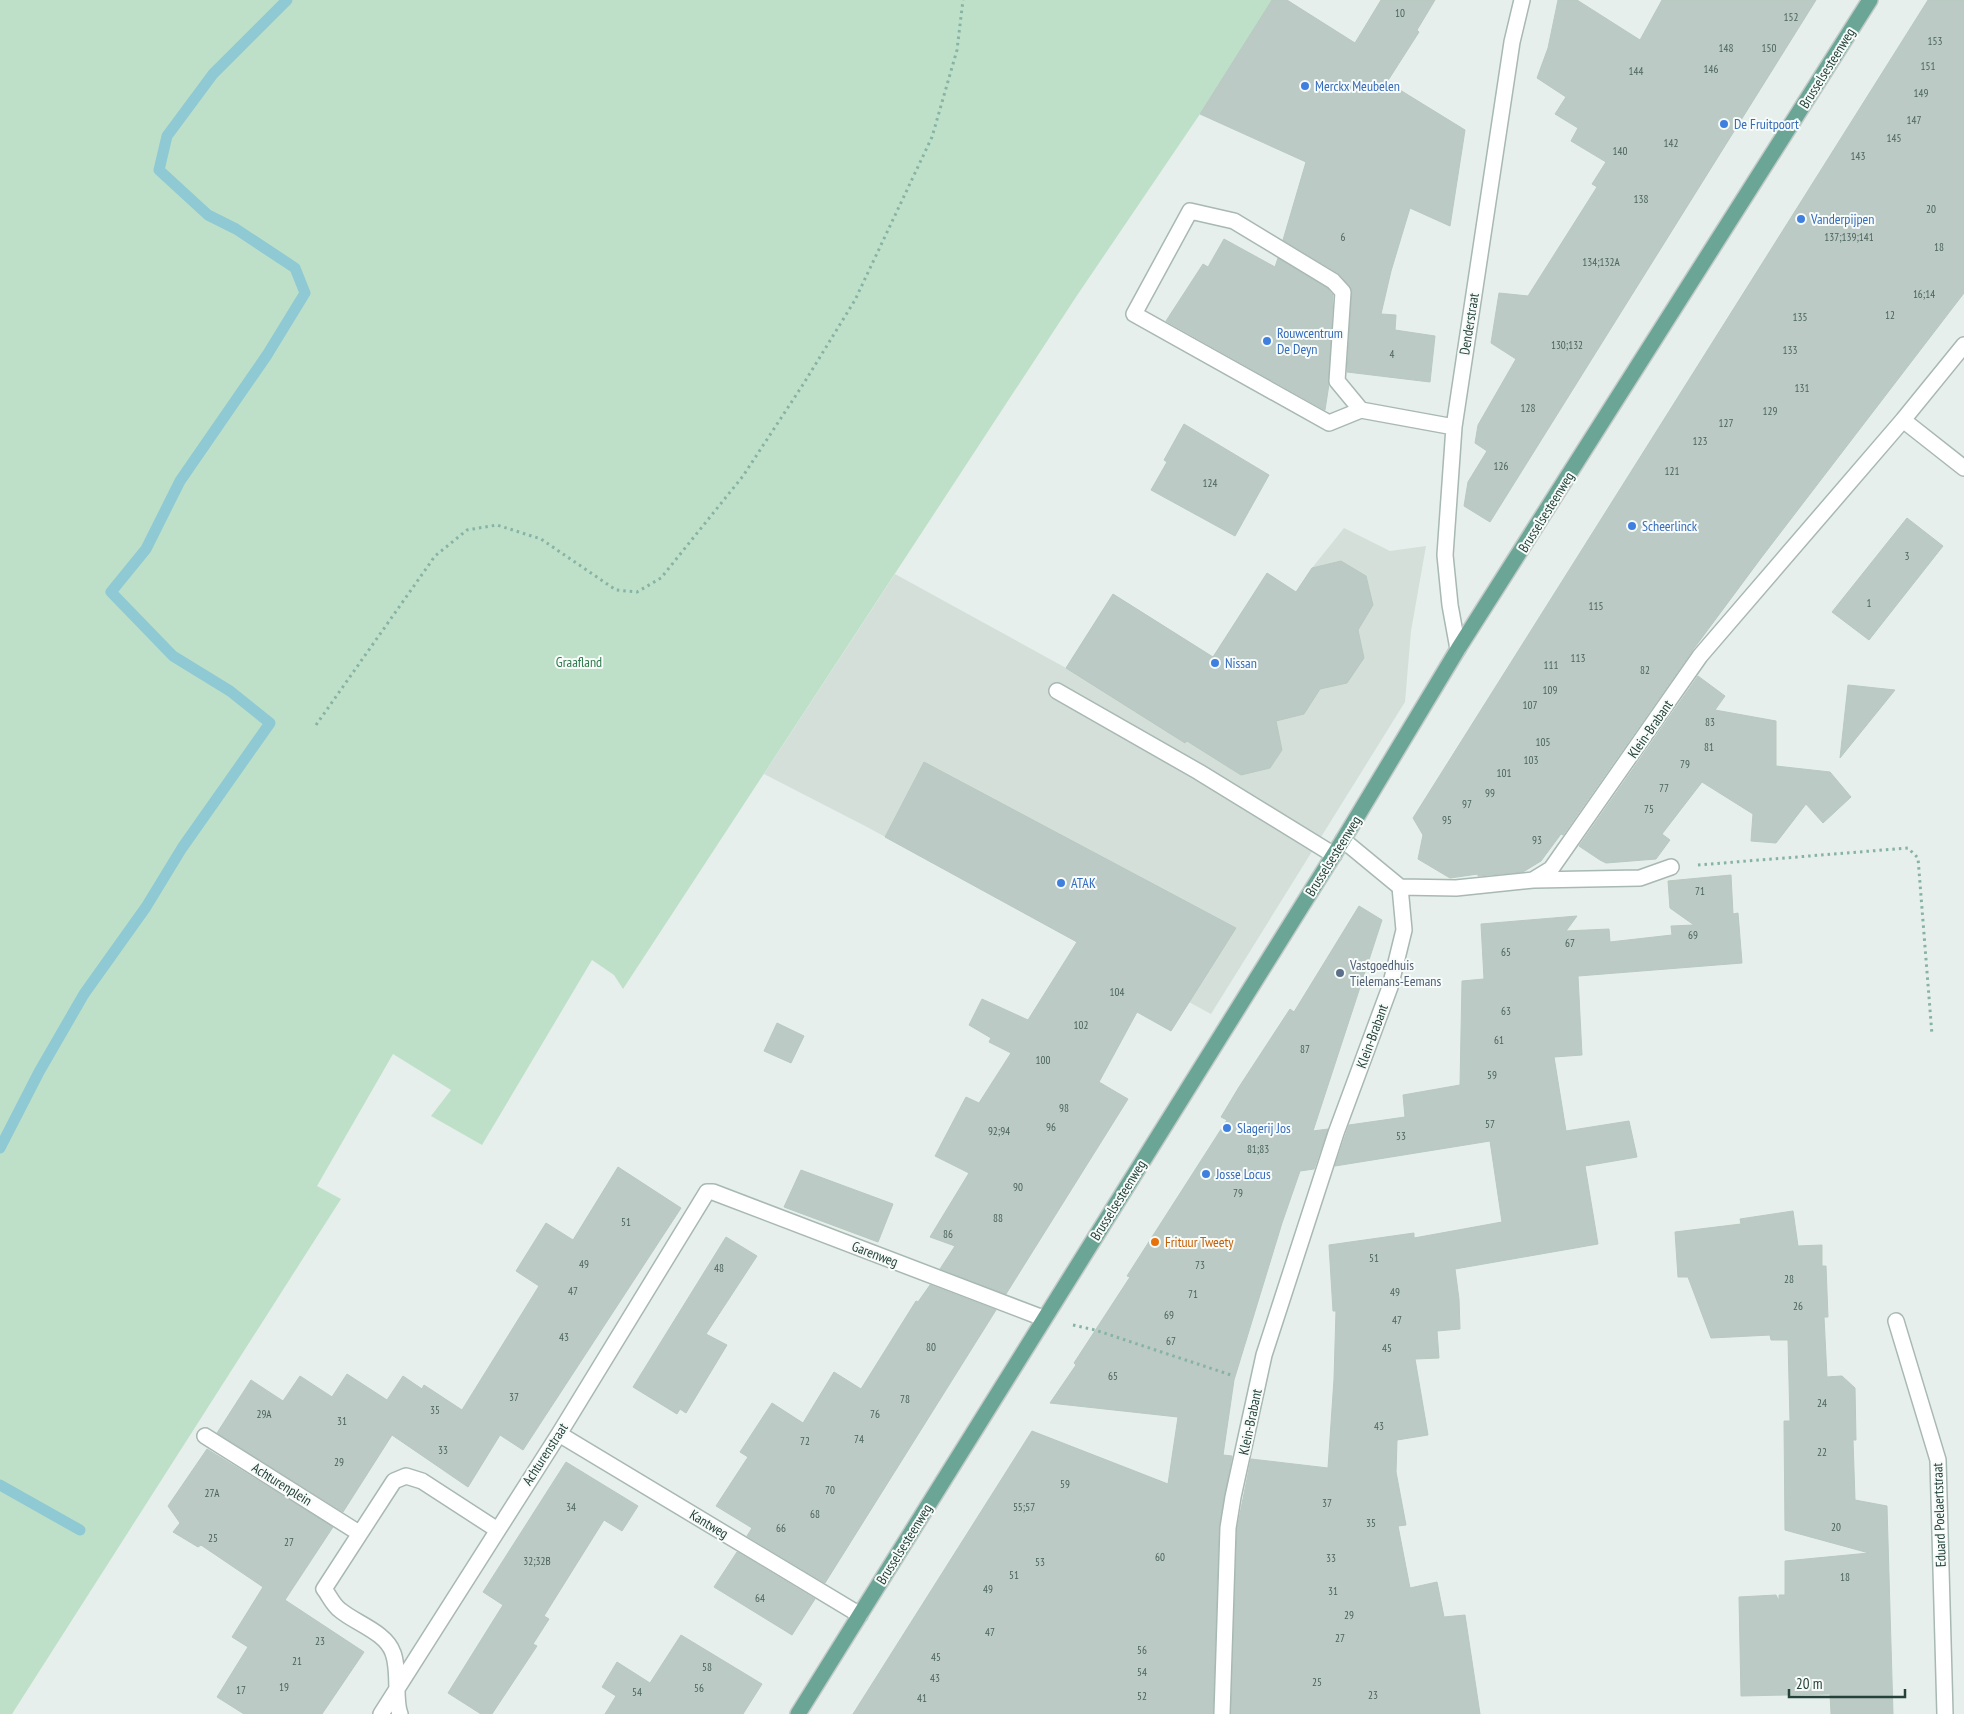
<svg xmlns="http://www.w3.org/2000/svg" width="1964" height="1714" font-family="'PT Sans Narrow',sans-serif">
<rect width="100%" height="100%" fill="#e6efeb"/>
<!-- built -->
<path fill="#d4dfda" d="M1344 528 1390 551 1426 546 1411 631 1405 702 1211 1014 867 827 764 774 895 574 1066 668 1113 594 1213 657 1267 573 1296 592 1312 568Z"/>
<!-- green -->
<path fill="#bfe0c8" d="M0 0H1272L1200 114 1076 297 623 989 614 975 592 960 482 1145 431 1116 451 1090 393 1054 317 1186 341 1199 12 1714H0Z"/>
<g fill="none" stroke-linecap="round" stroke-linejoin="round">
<!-- stream -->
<path stroke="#8ec9d4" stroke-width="11" d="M0 1148 39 1072 84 994 146 907 182 848 270 723 230 691 173 656 111 592 146 549 180 481 267 355 305 293 295 268 236 229 208 215 159 170 167 136 213 74 287 0
M0 1485 80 1530"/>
</g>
<!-- building -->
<path fill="#bbcac4" stroke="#b8c9c2" d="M1272 0H1287L1355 43 1381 0H1435L1417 30 1419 32 1387 82 1465 130 1450 226 1410 208 1391 271 1381 314 1396 315 1395 330 1435 336 1430 382 1347 372 1352 289 1338 273 1283 240 1306 162 1200 114Z
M1558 0H1577L1640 40 1662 0H1816L1490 522 1464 506 1468 482 1487 451 1475 443 1478 425 1516 359 1491 343 1499 293 1528 296 1597 187 1592 184 1606 162 1571 141 1578 128 1555 114 1566 97 1537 78 1548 48Z
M1928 0H1964V293L1761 558 1692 651 1563 835 1561 834 1541 861 1523 872 1478 876V874L1450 878 1418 859 1423 835 1413 818Z
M1224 239 1275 267 1278 258 1327 288 1333 295 1329 384 1325 410 1166 321 1203 264 1208 267Z
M1184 424 1269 475 1235 536 1151 490 1167 462 1164 460Z
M1907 518 1943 546 1869 640 1832 612Z
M1341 561 1366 576 1373 605 1358 630 1364 658 1347 683 1320 689 1304 714 1276 721 1282 750 1270 768 1241 775 1187 741 1185 743 1066 668 1113 594 1213 657 1267 573 1296 592 1312 568Z
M1698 676 1725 696 1715 710 1776 721V766L1830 772 1851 797 1823 823 1806 804 1776 843 1751 841 1753 814 1702 782 1662 834 1670 840 1656 859 1606 863 1600 860 1579 846Z
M1848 685 1895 690 1840 758Z
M924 762 1236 928 1171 1031 1137 1012 1099 1082 1128 1099 1006 1294 940 1269 955 1246 930 1237 969 1173 935 1156 966 1097 979 1103 1011 1053 989 1042 991 1038 969 1025 982 999 1028 1020 1077 942 885 837Z
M1731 875 1733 914 1738 913 1742 963 1578 976 1582 1055 1554 1057 1566 1131 1629 1121 1637 1157 1585 1166 1598 1244 1455 1269 1459 1299 1460 1329 1437 1331 1439 1358 1415 1359 1428 1435 1397 1440 1396 1472 1406 1525 1398 1526 1410 1588 1437 1582 1444 1617 1465 1615 1480 1714H1231L1237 1529 1251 1459 1328 1468 1334 1379 1336 1311H1333L1329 1245 1414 1233V1238L1502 1222 1490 1141 1335 1166 1349 1125 1405 1117 1403 1095 1460 1085 1462 981 1484 979 1481 924 1577 916 1566 931 1609 929 1610 942 1672 935 1671 926 1694 925 1670 908 1668 881Z
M1359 906 1382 920 1313 1131 1328 1129 1314 1169 1300 1171 1282 1223 1234 1380 1223 1455 1232 1456 1219 1528 1213 1714H853L1032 1431 1168 1484 1178 1417 1050 1403 1076 1365 1074 1363 1130 1277 1127 1276 1227 1120 1221 1117 1239 1087 1290 1009 1294 1012Z
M777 1023 804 1036 791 1063 764 1051Z
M618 1167 681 1208 523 1450 500 1435 468 1487 392 1435 343 1512 217 1433 251 1380 283 1401 300 1376 332 1397 347 1374 387 1400 403 1376 422 1389 424 1385 462 1410 539 1286 516 1271 546 1223 573 1240Z
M801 1170 893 1204 878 1242 784 1207Z
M1793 1211 1798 1246 1822 1245V1266H1826L1828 1317H1824L1827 1377 1842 1376 1855 1388 1856 1440H1853L1855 1500 1887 1506 1893 1714H1831L1830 1694 1741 1696 1739 1597 1776 1595 1779 1601V1595H1785V1561L1869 1553 1785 1530 1784 1421H1790L1788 1340H1771L1770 1335 1711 1338 1688 1277H1678L1675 1232 1741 1224 1740 1219Z
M726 1237 757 1256 706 1334 727 1345 686 1413 680 1409 677 1414 633 1387Z
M930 1285 996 1310 825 1583 747 1536 752 1528 716 1506 748 1457 740 1452 772 1403 803 1423 834 1372 861 1389 916 1301 918 1302Z
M207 1449 333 1527 285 1600 364 1652 322 1714H244L217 1697 248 1647 232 1637 263 1587 201 1545 198 1547 173 1532 180 1523 168 1506Z
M566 1462 638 1506 622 1531 604 1520 544 1616 549 1619 533 1644 537 1646 492 1714H481L448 1693 503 1605 483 1592Z
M737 1552 815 1599 792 1635 714 1587Z
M681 1635 762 1684 743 1714H605L616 1696 602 1687 617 1662 650 1683Z"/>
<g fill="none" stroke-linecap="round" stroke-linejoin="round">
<defs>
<path id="minor" d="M1361 410 1337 381 1343 292 1333 281 1234 221 1190 211 1134 314 1329 423 1361 410 1454 427
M1903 420 1964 468
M1458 649 1450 605 1445 555 1454 427 1512 42 1522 0
M1057 691 1199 772 1334 855
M1343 840 1400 887
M1535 880 1640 878 1671 867
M1400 887 1456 888 1533 880 1551 869 1700 656 1903 420 1964 345
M1896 1321 1938 1460 1945 1714
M559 1434 860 1615
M205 1436 359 1533
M381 1714 559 1434 707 1192H713L1043 1318
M400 1714C394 1700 400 1671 393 1653 386 1632 355 1623 340 1610 333 1605 329 1595 324 1589L394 1481 406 1476 422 1481 496 1529
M1222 1714 1228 1528 1233 1497 1264 1355 1336 1133 1390 987 1404 930 1400 887"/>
<path id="major" d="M798 1714 1343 840 1458 649 1870 0"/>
</defs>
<!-- minor casing -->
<use href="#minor" stroke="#a8b8b2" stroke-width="18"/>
<!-- major casing -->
<use href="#major" stroke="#c2cac8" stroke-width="18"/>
<!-- path -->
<path stroke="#86b3a5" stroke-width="3" stroke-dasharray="2.5 4" stroke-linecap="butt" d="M316 725 435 556 467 530 497 525 541 539 616 590 637 592 661 578 743 476 804 383 855 300 932 137 957 50 963 0
M1698 865 1908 848 1918 858 1932 1035
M1073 1325 1095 1330 1231 1375"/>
<!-- minor -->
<use href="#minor" stroke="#fff" stroke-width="15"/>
<!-- major -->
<use href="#major" stroke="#6aa596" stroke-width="15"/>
</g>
<!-- markers -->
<g fill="#3f7fe0" stroke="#f7fbf9" stroke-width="2">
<circle cx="1305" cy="86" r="5"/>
<circle cx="1724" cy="124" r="5"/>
<circle cx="1801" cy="219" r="5"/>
<circle cx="1267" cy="341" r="5"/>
<circle cx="1632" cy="526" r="5"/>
<circle cx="1215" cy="663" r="5"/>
<circle cx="1061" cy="883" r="5"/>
<circle cx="1227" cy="1128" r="5"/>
<circle cx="1206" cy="1174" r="5"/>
</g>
<circle fill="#5c6f8a" stroke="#f7fbf9" stroke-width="2" cx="1340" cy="973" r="5"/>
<circle fill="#e8710a" stroke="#f7fbf9" stroke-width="2" cx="1155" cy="1242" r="5"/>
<g text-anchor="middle" stroke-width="4" stroke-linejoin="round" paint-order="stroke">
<!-- number labels -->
<g font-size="11" fill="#4a645c">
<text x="1400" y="17">10</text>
<text x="1791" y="21">152</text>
<text x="1935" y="45">153</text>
<text x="1726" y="52">148</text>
<text x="1769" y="52">150</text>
<text x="1928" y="70">151</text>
<text x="1711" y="73">146</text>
<text x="1636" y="75">144</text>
<text x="1921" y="97">149</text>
<text x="1914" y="124">147</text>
<text x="1894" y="142">145</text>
<text x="1671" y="147">142</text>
<text x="1620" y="155">140</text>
<text x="1858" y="160">143</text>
<text x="1641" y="203">138</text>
<text x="1931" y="213">20</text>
<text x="1343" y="241">6</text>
<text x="1849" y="241">137;139;141</text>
<text x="1939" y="251">18</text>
<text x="1601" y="266">134;132A</text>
<text x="1924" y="298">16;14</text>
<text x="1890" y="319">12</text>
<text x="1800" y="321">135</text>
<text x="1567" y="349">130;132</text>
<text x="1790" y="354">133</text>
<text x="1392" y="358">4</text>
<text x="1802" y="392">131</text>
<text x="1528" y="412">128</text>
<text x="1770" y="415">129</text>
<text x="1726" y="427">127</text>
<text x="1700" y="445">123</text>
<text x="1501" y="470">126</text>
<text x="1672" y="475">121</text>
<text x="1210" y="487">124</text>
<text x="1907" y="560">3</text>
<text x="1869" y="607">1</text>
<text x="1596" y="610">115</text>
<text x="1578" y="662">113</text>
<text x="1551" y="669">111</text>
<text x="1645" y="674">82</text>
<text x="1550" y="694">109</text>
<text x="1530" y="709">107</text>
<text x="1710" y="726">83</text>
<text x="1543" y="746">105</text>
<text x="1709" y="751">81</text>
<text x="1531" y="764">103</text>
<text x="1685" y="768">79</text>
<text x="1504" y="777">101</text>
<text x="1664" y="792">77</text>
<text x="1490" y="797">99</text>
<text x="1467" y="808">97</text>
<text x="1649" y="813">75</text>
<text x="1447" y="824">95</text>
<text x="1537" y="844">93</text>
<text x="1700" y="895">71</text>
<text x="1693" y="939">69</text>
<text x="1570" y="947">67</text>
<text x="1506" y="956">65</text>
<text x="1117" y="996">104</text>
<text x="1506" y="1015">63</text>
<text x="1081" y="1029">102</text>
<text x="1499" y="1044">61</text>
<text x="1305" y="1053">87</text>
<text x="1043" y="1064">100</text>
<text x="1492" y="1079">59</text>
<text x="1064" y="1112">98</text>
<text x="1490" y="1128">57</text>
<text x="1051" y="1131">96</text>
<text x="999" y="1135">92;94</text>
<text x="1401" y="1140">53</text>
<text x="1258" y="1153">81;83</text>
<text x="1018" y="1191">90</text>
<text x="1238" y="1197">79</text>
<text x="998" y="1222">88</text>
<text x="626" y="1226">51</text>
<text x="948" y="1238">86</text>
<text x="1374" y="1262">51</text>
<text x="584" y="1268">49</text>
<text x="1200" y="1269">73</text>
<text x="719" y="1272">48</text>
<text x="1789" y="1283">28</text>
<text x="573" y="1295">47</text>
<text x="1395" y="1296">49</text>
<text x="1193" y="1298">71</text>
<text x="1798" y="1310">26</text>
<text x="1169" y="1319">69</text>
<text x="1397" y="1324">47</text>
<text x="564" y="1341">43</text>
<text x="1171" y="1345">67</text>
<text x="931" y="1351">80</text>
<text x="1387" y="1352">45</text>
<text x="1113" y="1380">65</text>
<text x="514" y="1401">37</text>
<text x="905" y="1403">78</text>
<text x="1822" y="1407">24</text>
<text x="435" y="1414">35</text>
<text x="264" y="1418">29A</text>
<text x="875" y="1418">76</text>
<text x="342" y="1425">31</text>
<text x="1379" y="1430">43</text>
<text x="859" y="1443">74</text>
<text x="805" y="1445">72</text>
<text x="443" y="1454">33</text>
<text x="1822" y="1456">22</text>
<text x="339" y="1466">29</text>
<text x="1065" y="1488">59</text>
<text x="830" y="1494">70</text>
<text x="212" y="1497">27A</text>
<text x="1327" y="1507">37</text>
<text x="571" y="1511">34</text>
<text x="1024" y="1511">55;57</text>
<text x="815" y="1518">68</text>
<text x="1371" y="1527">35</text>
<text x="1836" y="1531">20</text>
<text x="781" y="1532">66</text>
<text x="213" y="1542">25</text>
<text x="289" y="1546">27</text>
<text x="1160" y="1561">60</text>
<text x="1331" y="1562">33</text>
<text x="537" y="1565">32;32B</text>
<text x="1040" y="1566">53</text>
<text x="1014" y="1579">51</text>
<text x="1845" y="1581">18</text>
<text x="988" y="1593">49</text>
<text x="1333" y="1595">31</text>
<text x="760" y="1602">64</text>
<text x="1349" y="1619">29</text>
<text x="990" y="1636">47</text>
<text x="1340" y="1642">27</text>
<text x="320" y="1645">23</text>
<text x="1142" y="1654">56</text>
<text x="936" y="1661">45</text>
<text x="297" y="1665">21</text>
<text x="707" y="1671">58</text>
<text x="1142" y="1676">54</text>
<text x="935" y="1682">43</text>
<text x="1317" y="1686">25</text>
<text x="284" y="1691">19</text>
<text x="699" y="1692">56</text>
<text x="241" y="1694">17</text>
<text x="637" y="1696">54</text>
<text x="1373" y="1699">23</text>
<text x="1142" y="1700">52</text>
<text x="922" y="1702">41</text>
</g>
<!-- street labels -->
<g font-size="14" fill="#24423a" stroke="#f7fbf9">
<text transform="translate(1827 68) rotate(-58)" y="5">Brusselsesteenweg</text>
<text transform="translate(1469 324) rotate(-81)" y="5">Denderstraat</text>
<text transform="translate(1546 512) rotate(-58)" y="5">Brusselsesteenweg</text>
<text transform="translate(1650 729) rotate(-55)" y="5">Klein-Brabant</text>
<text transform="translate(1333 856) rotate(-58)" y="5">Brusselsesteenweg</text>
<text transform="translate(1372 1036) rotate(-70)" y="5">Klein-Brabant</text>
<text transform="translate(1118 1200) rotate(-58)" y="5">Brusselsesteenweg</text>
<text transform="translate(875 1254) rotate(21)" y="5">Garenweg</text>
<text transform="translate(1250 1422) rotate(-78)" y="5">Klein-Brabant</text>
<text transform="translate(545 1454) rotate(-57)" y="5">Achturenstraat</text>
<text transform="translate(282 1484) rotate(32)" y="5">Achturenplein</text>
<text transform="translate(1939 1515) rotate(-92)" y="5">Eduard Poelaertstraat</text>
<text transform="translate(709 1524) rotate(31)" y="5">Kantweg</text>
<text transform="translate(904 1544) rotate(-58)" y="5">Brusselsesteenweg</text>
</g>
<!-- shop labels -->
<g font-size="14" fill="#366cbe" stroke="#f7fbf9" text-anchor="start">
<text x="1315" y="91">Merckx Meubelen</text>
<text x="1734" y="129">De Fruitpoort</text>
<text x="1811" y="224">Vanderpijpen</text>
<text x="1277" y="338">Rouwcentrum<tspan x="1277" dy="16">De Deyn</tspan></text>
<text x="1642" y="531">Scheerlinck</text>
<text x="1225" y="668">Nissan</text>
<text x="1071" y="888">ATAK</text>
<text x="1237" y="1133">Slagerij Jos</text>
<text x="1216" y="1179">Josse Locus</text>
</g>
<!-- park labels -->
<g font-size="14" fill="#2d7a4b" stroke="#f7fbf9">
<text x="579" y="667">Graafland</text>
</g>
<!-- service labels -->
<g font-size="14" fill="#4e5e75" stroke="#f7fbf9" text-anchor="start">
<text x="1350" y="970">Vastgoedhuis<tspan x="1350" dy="16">Tielemans-Eemans</tspan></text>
</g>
<!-- food labels -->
<g font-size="14" fill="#c56008" stroke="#f7fbf9" text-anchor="start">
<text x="1165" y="1247">Frituur Tweety</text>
</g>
</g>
<!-- scale -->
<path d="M1789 1689v8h116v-8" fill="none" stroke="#24423a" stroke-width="2.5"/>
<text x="1796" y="1689" font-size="15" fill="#24423a" stroke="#f7fbf9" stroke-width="4" paint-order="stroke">20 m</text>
</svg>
